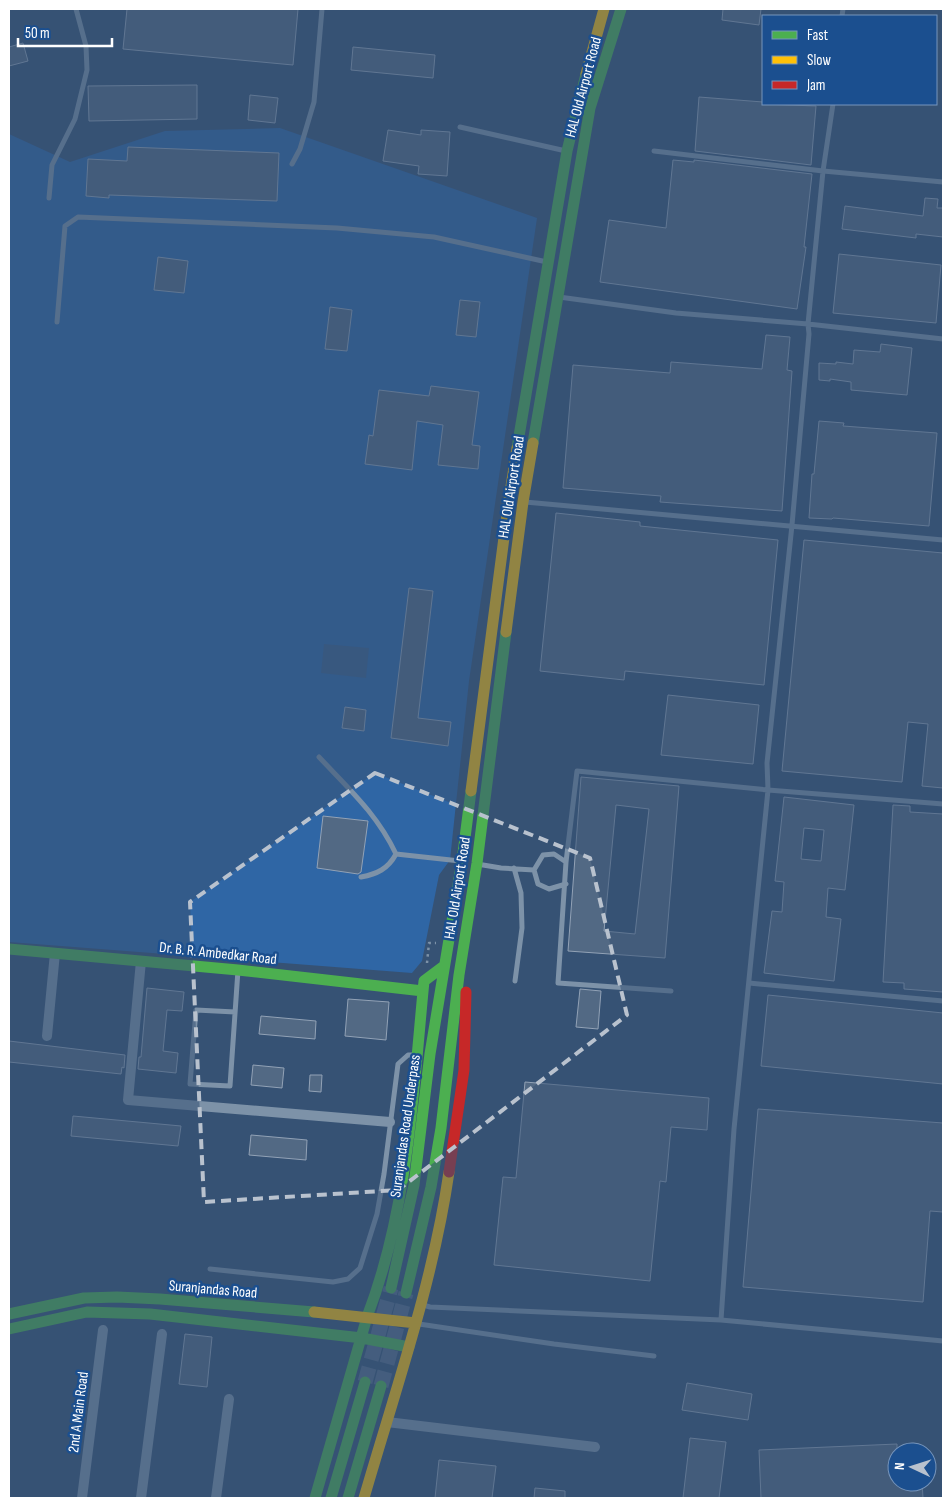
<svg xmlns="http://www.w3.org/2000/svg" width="952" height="1507" font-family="'Sofia Sans Condensed',sans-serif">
<rect width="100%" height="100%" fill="#365274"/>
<!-- green -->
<path fill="#2f66a5" d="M280 128 537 218 469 681 450 860 439 875 422 961 412 973 9 942V134L70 162 165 131Z"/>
<!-- water -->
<path fill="#3b618d" d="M324 644 369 648 366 678 321 673Z"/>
<!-- building -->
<path fill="#526984" stroke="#92a2b6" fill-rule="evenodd" d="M127 9H298L293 65 123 49Z
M723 9H761L759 25 722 20Z
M23 43 28 61 9 66V47Z
M353 47 435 55 433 78 351 70Z
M197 85V119L89 121 88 86Z
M250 95 278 98 275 123 248 120Z
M699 97 763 102V104L816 106 811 165 695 151Z
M388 130 421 135V130L450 132 447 176 418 174 419 166 383 161Z
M128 147 279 153 277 201 109 195V198L86 196 88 159 127 161Z
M673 160 694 162V160L812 174 804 247H806L797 309 600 282 609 220 666 228Z
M925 198 938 199 937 208H943V237L916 234V238L842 229 845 206 923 216Z
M839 254 941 265 936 323 833 313Z
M158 257 188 261 184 293 154 290Z
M460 300 480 302 476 337 456 335Z
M330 307 352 310 347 351 325 349Z
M766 335 790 337 787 370 792 371 782 511 660 502 661 496 563 488 573 365 670 373 671 362 762 369Z
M881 344 912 348 907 395 851 390V382L830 379V381L819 380V363L836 364V362L853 364 854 350 880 352Z
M431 386 479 392 472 445 480 446 478 469 438 465 443 425 417 421 412 470 365 464 369 435 373 436 379 390 429 396Z
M819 421 844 423 843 426 937 433 929 526 833 518 832 519 809 518 812 474H814Z
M556 513 640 522V526L778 540 764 685 625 671 624 680 540 671Z
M804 540 943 553V788L922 786 928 724 908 722 902 782 782 771Z
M409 588 433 591 418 718 451 722 448 746 391 738Z
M668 695 759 705 753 764 661 755Z
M345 707 366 710 364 731 342 728Z
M581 777 679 786 665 958 568 951ZM616 805 649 809 635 934 604 931Z
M784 797 854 805 845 890 828 888 826 917 841 919 834 981 764 973 772 911 782 912 784 882 775 881ZM804 828 824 830 821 861 801 859Z
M893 805 910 806V812L943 814V992L904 989V983L883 982Z
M323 816 368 821 361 872 358 874 317 868Z
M147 988 184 992 182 1011 167 1010 163 1051 178 1053 176 1073 138 1069 139 1057H141Z
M580 989 601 991 598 1029 576 1027Z
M768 995 943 1013V1084L761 1066Z
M348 999 389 1002 386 1040 345 1036Z
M261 1016 316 1021 315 1039 259 1034Z
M9 1041 125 1055 124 1068 122 1067 121 1074 9 1062Z
M253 1065 284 1068 282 1088 251 1085Z
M310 1075H322L321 1092 309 1091Z
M525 1082 709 1098 707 1130 671 1127 666 1182 660 1181 650 1281 494 1265 503 1177 516 1178Z
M758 1109 943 1123V1212L930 1211 923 1302 743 1287Z
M73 1116 181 1126 178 1146 71 1136Z
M251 1135 307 1140 306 1160 249 1155Z
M185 1334 212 1337 207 1387 179 1384Z
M687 1383 752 1394 748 1420 682 1410Z
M690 1438 726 1442 719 1498H683Z
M897 1444V1482H922L923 1498H761L759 1450Z
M439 1460 496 1466 492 1498H435Z
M535 1488 565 1491V1498H534Z"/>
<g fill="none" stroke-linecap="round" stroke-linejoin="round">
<!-- primary-tunnel -->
<path stroke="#546c89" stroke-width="15" stroke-dasharray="15 8" stroke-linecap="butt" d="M365 1382 391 1288
M381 1386 406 1293"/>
<!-- path -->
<path stroke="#7d92a8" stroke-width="2.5" stroke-dasharray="2.5 4" stroke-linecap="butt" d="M427 963 429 943H436"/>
<!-- lane -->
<path stroke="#7d92a8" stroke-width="5" d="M842 16 843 9
M460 127 566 151
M654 151 823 171 943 182
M292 164 300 149 314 102 322 9
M49 198 52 165 75 119 87 70 86 46 76 9
M559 297 676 313 808 324 943 339
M57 322 65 226 78 217 337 228 434 237 547 262
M525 502 943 540
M319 757C349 789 377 814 396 854L460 861
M477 864 501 868 534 870 538 884 549 889 566 884
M514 868 521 893 522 928 515 981
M534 870 543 855 554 854 566 862
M361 877C377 874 388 869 396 854
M749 983 943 1001
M671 991 558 983 566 862 577 771 768 790 943 804
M235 1012 196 1010 190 1084 230 1086 238 970
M210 1269 333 1282 348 1279 360 1268 377 1214 384 1174 398 1064 408 1055H415
M423 1305 430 1307 721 1320 943 1341
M721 1320 734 1129 768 790 767 763 792 525 809 334 808 324 823 171 833 104
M419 1324 554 1344 654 1356"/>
<!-- street -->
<path stroke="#7d92a8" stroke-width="10" d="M141 961 128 1100 390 1122
M47 1036 55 953
M387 1422 595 1447
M82 1498 103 1330
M141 1498 162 1334
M216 1498 229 1399"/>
<!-- fast -->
<path stroke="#4caf50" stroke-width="11" d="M533 443 590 108 621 9
M517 448 567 151 586 74
M9 949 238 970 423 991
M391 1288 414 1185 430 1054 462 861 471 791
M406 1293 431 1187 441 1128 459 975 477 863 506 632
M9 1314 84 1298 117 1297 160 1299 314 1312
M9 1329 87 1312 150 1314 362 1338 409 1347
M315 1498 367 1317C408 1210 413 1094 424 981L444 966
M331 1498 365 1382
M348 1498 381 1386"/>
<!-- slow -->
<path stroke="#ffc107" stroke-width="11" d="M586 74 604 9
M506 632 523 502 533 443
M471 791 509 499 517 448
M314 1312 416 1323
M364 1498C395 1391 433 1283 449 1172"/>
<!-- jam -->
<path stroke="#c62828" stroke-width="11" d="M449 1172 464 1070 466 992"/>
</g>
<!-- marked area -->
<path d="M0 0H952V1507H0ZM375 773 590 858 627 1015 398 1190 204 1202 190 902Z" fill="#365274" fill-opacity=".55" fill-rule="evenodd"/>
<path fill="none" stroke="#b9c2ce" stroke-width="4" stroke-dasharray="10 6" stroke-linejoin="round" d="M375 773 590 858 627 1015 398 1190 204 1202 190 902Z"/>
<g text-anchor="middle" stroke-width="5" stroke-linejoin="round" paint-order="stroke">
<!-- street labels -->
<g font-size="15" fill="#fff" stroke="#1b4f8f">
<text transform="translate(583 87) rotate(-75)" y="5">HAL Old Airport Road</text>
<text transform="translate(511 487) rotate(-81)" y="5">HAL Old Airport Road</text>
<text transform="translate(457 888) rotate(-81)" y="5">HAL Old Airport Road</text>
<text transform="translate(218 953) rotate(6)" y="5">Dr. B. R. Ambedkar Road</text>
<text transform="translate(405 1126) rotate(-82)" y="5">Suranjandas Road Underpass</text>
<text transform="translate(213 1289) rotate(5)" y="5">Suranjandas Road</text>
<text transform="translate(78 1412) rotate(-83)" y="5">2nd A Main Road</text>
</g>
</g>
<!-- border -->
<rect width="952" height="1507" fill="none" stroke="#ffffff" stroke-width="20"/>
<!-- legend -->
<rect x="762" y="15" width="175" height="90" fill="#1b4f8f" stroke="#7695bc"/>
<rect x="772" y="31" width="25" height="8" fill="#4caf50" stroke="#7695bc"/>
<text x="807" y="40" font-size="15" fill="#ffffff">Fast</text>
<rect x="772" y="56" width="25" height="8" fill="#ffc107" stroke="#7695bc"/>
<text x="807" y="65" font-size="15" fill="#ffffff">Slow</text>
<rect x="772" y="81" width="25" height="8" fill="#c62828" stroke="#7695bc"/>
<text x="807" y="90" font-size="15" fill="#ffffff">Jam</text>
<!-- north arrow -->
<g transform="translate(912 1467) rotate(274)"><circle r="24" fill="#1b4f8f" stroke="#7695bc"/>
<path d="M0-4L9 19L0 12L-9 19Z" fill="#b9c2ce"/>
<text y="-8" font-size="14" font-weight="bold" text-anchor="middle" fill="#ffffff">N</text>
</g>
<!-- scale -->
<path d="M18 38v8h94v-8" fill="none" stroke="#ffffff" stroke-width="2.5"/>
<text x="25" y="38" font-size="15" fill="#ffffff" stroke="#1b4f8f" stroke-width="4" paint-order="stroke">50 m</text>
</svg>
